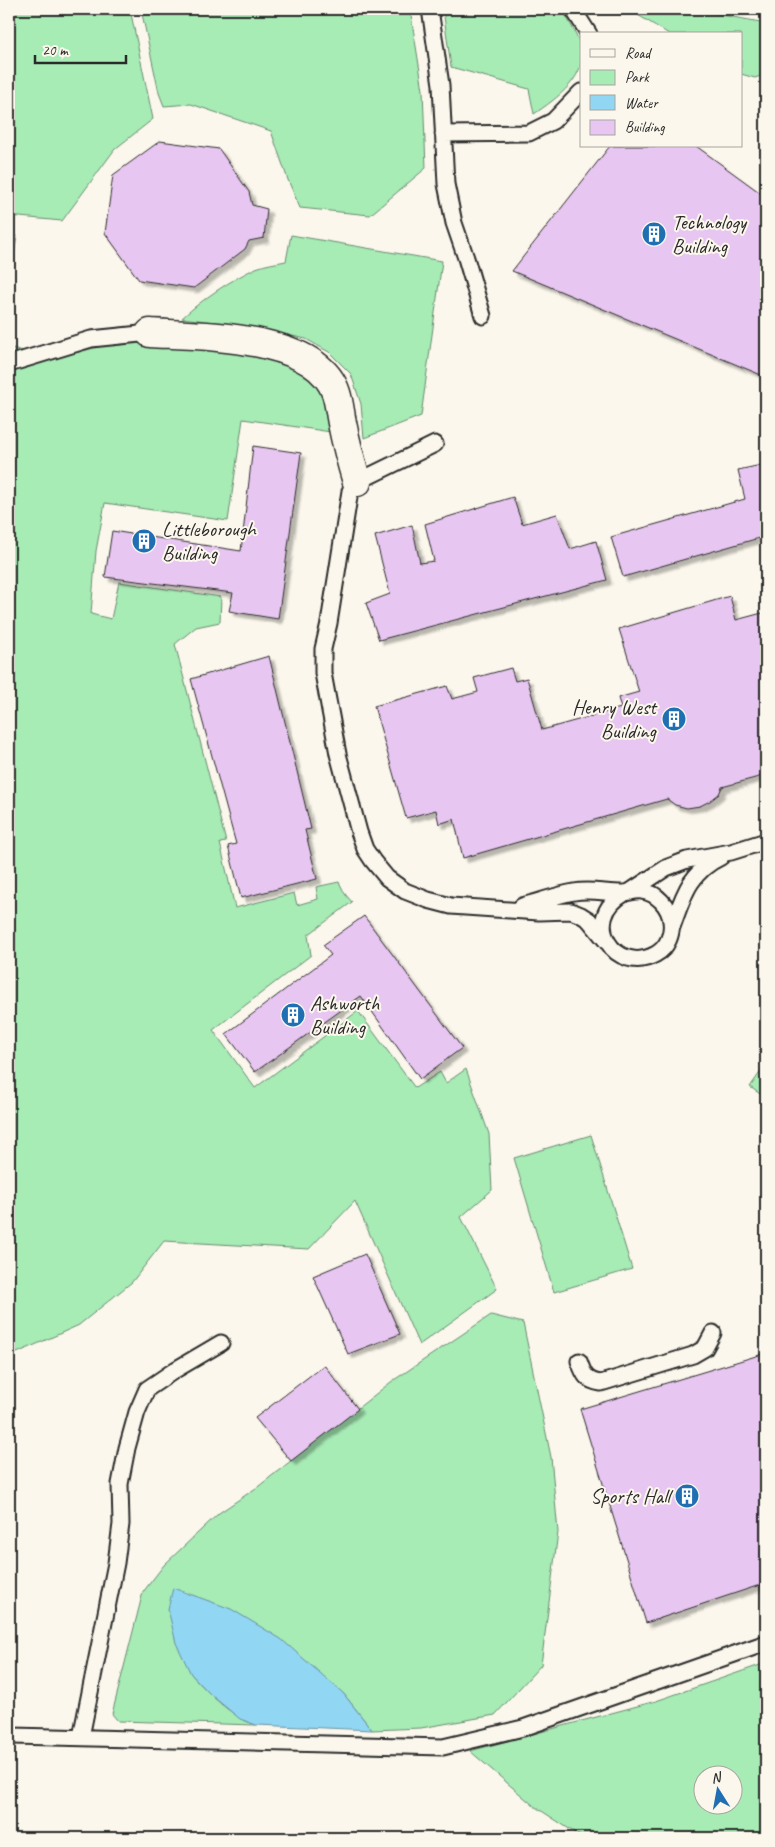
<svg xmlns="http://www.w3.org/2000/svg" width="775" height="1847" font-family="Caveat,sans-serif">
<defs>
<filter id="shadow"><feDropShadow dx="4.5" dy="4.5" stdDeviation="1" flood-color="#0004"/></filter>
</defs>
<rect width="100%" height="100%" fill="#fbf7ec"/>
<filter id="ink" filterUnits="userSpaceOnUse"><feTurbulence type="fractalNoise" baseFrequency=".02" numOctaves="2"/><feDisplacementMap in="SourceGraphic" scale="10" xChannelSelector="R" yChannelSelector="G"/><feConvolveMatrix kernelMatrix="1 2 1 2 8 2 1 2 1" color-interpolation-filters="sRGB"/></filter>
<g filter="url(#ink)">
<!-- green -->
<path fill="#a7ebb5" stroke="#698b70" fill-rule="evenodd" d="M9 9H130L153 119 115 149 62 221 9 216Z
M141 9H410L423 90 426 168 370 215 300 208 288 180 271 131 191 104 164 106 159 93Z
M443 9H562C568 20 576 32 580 44 591 75 556 99 534 114L529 89 451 67Z
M628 9H689L766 23V74L755 78 741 74V34H669Z
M9 232 17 236 9 287Z
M291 235 442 261 421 416 364 438 361 404 351 374 329 352 306 339 247 326 182 318C204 298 229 281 256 268 266 264 277 263 286 261Z
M147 340 267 349 317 375 327 403 331 432 243 419 228 521 105 503 96 551 91 614 111 619 119 582 221 597 220 622 196 627 175 644 226 842 220 843 235 908 294 893 297 905 318 899 316 887 339 882 345 894 352 902 308 935 311 955 213 1030 255 1088 358 1011 415 1088 440 1072 446 1083 466 1069 489 1134 492 1190 461 1217 497 1289 419 1345 355 1201 309 1249 164 1241 132 1282 79 1325 17 1353 9 1349V347L51 359 102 346Z
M766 1064V1098L750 1087Z
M591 1135 632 1269 554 1292 514 1158Z
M491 1315 523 1323 551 1457 558 1532 541 1665 495 1715 421 1728 372 1730 343 1693 191 1674C210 1695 229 1715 256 1725L118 1721 112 1714 143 1592 164 1565 219 1513 259 1486 391 1382Z
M766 1663V1838H583L534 1806 470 1751 656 1701ZM702 1774H732V1804H702Z"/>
<!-- water -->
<path fill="#91d6f3" stroke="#6892a3" d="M173 1588 231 1609 281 1639 343 1693 372 1730 256 1725 240 1719 210 1694 191 1674 176 1643 168 1609Z"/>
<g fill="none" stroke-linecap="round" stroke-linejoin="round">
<!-- stream -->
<path stroke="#6892a3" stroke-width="9" d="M765 9H766"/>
</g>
<!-- building -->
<path fill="#e8c6f2" stroke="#2b2b2b" filter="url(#shadow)" d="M160 141 219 149 249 192 252 205 267 209 264 238 249 241 245 249 194 288 139 280 105 233 113 175Z
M610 146H696L766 197V377L512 271Z
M253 446 301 453 278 619 229 611 233 593 105 577 112 531 241 551Z
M766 464V536L623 577 611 537 745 499 738 470Z
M513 497 522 524 557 514 570 549 596 541 607 580 379 640 366 603 390 594 375 536 412 525 420 563 434 561 425 524Z
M730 596 736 620 766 612V775L722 787 719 794 710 801 700 806 687 808 675 805 667 799 463 858 454 819 439 824 436 810 406 818 374 706 447 686 452 699 478 692 474 678 511 668 515 681 527 678 542 730 621 708 618 698 639 692 619 629Z
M269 656 311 829 305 830 317 879 241 898 228 846 236 844 191 679Z
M364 916 462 1048 420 1079 361 996 255 1072 226 1034 331 955 323 945Z
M365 1254 400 1334 348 1354 313 1276Z
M766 1353V1583L646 1623 580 1409Z
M324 1365 358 1409 291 1461 255 1418Z"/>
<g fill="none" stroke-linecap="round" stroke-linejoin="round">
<defs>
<path id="lane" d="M430 9 441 85 446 184 454 223 466 258 483 316
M573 9 589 34
M443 134 529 133 553 121 581 92
M9 364 91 339 150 333
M435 444 357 482 350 491 329 623 323 649V673L338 754 359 832 365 849 373 861 387 878 405 891 428 900 451 906 539 912 571 911 581 915 589 920 608 943
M631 891 666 868 687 860 731 852 766 841
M522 906C539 902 556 895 574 892 590 889 606 893 623 893 629 893 635 890 642 891 657 893 669 906 671 921 673 934 667 948 656 954 616 977 578 920 625 893
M672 927C683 897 689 872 721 857
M579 1361C584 1375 586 1381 601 1383L693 1355 705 1348 713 1333
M13 1736 443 1747 523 1728 766 1643
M81 1737 116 1563 121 1524 120 1484 127 1448 137 1412 147 1389 175 1370 221 1343"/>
<path id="street" d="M150 333C200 336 317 334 336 393 339 402 340 413 342 423 346 443 351 462 357 482"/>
</defs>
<!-- lane casing -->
<use href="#lane" stroke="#2b2b2b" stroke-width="19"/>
<!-- street casing -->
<use href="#street" stroke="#2b2b2b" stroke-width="31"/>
<!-- lane -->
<use href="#lane" stroke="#fbf7ec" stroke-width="15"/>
<!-- street -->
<use href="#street" stroke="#fbf7ec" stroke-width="28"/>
</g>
</g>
<!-- icons -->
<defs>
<symbol id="building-disc" viewBox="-11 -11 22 22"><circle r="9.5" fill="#1f6fb2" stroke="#fbf7ec"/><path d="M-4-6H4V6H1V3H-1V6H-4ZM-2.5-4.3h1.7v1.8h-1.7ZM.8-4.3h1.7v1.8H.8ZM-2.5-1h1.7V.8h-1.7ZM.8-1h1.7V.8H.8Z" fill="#fff"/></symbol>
</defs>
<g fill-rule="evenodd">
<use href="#building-disc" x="640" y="220" width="28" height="28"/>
<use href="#building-disc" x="130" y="527" width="28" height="28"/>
<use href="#building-disc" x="660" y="705" width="28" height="28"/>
<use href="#building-disc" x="279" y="1001" width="28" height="28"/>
<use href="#building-disc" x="673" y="1482" width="28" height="28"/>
</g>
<g text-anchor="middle" stroke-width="4" stroke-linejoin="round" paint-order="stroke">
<!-- poi labels -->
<g font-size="21" fill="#2b2b2b" stroke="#fbf7ec" text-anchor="start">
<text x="672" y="229">Technology<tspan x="672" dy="24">Building</tspan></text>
<text x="162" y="536">Littleborough<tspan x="162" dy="24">Building</tspan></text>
<text x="656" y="714" text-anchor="end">Henry West<tspan x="656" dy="24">Building</tspan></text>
<text x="310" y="1010">Ashworth<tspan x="310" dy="24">Building</tspan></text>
<text x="670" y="1503" text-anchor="end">Sports Hall</text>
</g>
</g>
<!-- margin -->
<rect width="775" height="1847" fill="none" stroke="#fbf7ec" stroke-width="30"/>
<rect x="15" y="15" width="745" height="1817" fill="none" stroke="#2b2b2b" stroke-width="2" filter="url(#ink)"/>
<!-- legend -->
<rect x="580" y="32" width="162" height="115" fill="#fbf7ec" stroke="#a8a59f"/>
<rect x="590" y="49" width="25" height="8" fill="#fbf7ec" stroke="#a8a59f"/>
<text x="625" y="58" font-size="15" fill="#2b2b2b">Road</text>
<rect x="590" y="70" width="25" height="15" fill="#a7ebb5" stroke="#a8a59f"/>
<text x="625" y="82" font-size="15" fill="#2b2b2b">Park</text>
<rect x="590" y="95" width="25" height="15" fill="#91d6f3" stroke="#a8a59f"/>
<text x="625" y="108" font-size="15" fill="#2b2b2b">Water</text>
<rect x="590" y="120" width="25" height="15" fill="#e8c6f2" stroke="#a8a59f"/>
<text x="625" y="132" font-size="15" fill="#2b2b2b">Building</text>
<!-- north arrow -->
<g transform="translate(718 1790) rotate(349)"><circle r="24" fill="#fbf7ec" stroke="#a8a59f"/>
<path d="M0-4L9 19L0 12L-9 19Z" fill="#1f6fb2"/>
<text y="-8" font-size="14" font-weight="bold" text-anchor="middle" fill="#2b2b2b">N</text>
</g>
<!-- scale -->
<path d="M35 55v8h91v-8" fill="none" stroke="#2b2b2b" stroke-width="2.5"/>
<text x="42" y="55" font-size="15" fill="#2b2b2b" stroke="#fbf7ec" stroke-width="4" paint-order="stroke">20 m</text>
</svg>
